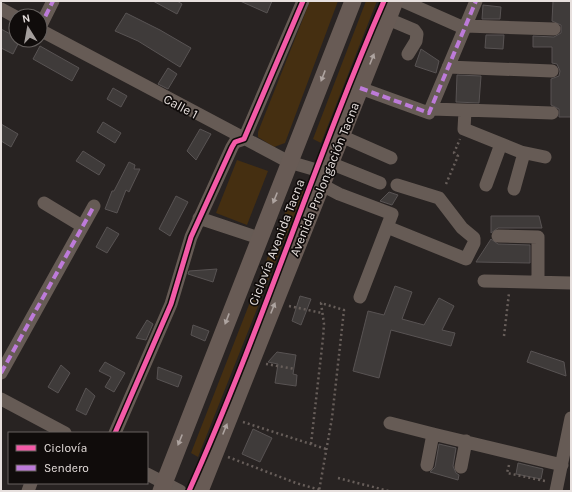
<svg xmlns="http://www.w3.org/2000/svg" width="572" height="492" font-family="Karla,sans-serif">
<rect width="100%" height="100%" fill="#282322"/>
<!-- green -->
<path fill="#452f11" d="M310 1H338L285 143 274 147 258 137V132Z
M366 1H377L321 143 313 139Z
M237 160 268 171 247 225 216 213Z
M295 187 304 191 198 457 191 453Z"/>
<!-- building -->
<path fill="#3f3b3a" stroke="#585353" d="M153 1H177L182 4 177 14Z
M240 1H272L267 13Z
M553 1H571V117H559V109L551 105V79L559 76 560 71 557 64 552 63V47H533V36L554 37 561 33V25L552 21Z
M483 5 501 7 500 19H482Z
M126 13 160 30 191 48 180 67 138 41 115 31Z
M1 29 16 37V40H20L13 54 1 48Z
M486 35H504L503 49 485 48Z
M40 46 79 68 72 81 33 59Z
M421 49 439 61 436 73 415 66Z
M168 68 177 74 168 89 158 84Z
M457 75 481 76 479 103 456 102Z
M113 88 127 96 121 107 107 99Z
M103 122 121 133 115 143 97 132Z
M1 124 18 134 11 147 1 141Z
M200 129 211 134 196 160 187 151Z
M83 151 105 165 99 175 76 161Z
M129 162 135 165 134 169H140L129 192 126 190 117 213 105 209 112 191H114Z
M389 192 398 195 392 205 380 201Z
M176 196 188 202 170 236 159 229Z
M491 216H539L542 228H498L491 233Z
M107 227 119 234 107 253 96 247Z
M491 239 498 244 530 245V263L476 262Z
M217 269 213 282 188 274 189 271Z
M395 286 412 292 402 319 424 325 439 298 454 306 442 330 455 333 451 346 391 330 379 378 353 371 368 311 384 315Z
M300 296 311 299 301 325 292 321Z
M147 320 153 324 146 340 136 338Z
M193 325 209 331 205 341 191 335Z
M531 351 564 362 566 376 527 362Z
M277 352 296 355 293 374 297 375 296 386 275 383 278 364 268 362Z
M105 362 125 373 114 392 105 387 111 377 99 371Z
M61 365 70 373 58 393 48 387Z
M158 367 182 376 178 387 157 379Z
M86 388 95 396 86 415 76 410Z
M253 429 272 438 260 462 242 454Z
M439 444 456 448 453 466 456 473 459 475 458 480 430 472 435 467Z
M518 463 543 469 541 479 516 474Z"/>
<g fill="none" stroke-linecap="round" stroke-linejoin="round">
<!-- path -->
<path stroke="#675e5a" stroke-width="2.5" stroke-dasharray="2 3" stroke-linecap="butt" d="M446 184 458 156 454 153 460 139
M289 306 322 313
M504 336 509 293
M266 364 295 369
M243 422 326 449
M311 444 323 338 324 324 321 303 344 310 332 418 319 491
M228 457 296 483 320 490
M509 465 507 473 545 481
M338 478 389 491"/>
<!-- minor -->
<path stroke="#665b55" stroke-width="13" d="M403 1 464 28
M1 9 16 17
M388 19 414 30 417 34 416 41 408 54
M465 26 554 29
M40 27 53 1
M40 30 289 162 327 173
M448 67 552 71
M360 88 429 113 476 1
M431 109 552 113
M465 111 464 129 521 152 545 157
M341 136 391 158
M330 163 380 183
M322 185 339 194 392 214 360 297
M486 185 501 144
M514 189 524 153
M44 203 82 226
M199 218 259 238
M387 227 466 259 474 243V238L462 228 439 198 397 185
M498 236 538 237V281
M484 281 571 283
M1 373 94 206
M1 399 65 433
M390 423 433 434
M115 433 171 304 191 237 232 147 235 142 244 139 303 1
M427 465 433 434 562 465
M461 467 466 441
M147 474 180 491
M28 491 31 483
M556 491 571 418"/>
<!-- major -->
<path stroke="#685b55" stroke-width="17" d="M161 491 353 1
M200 491 395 1"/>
<!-- quiet -->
<path stroke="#bd7bd9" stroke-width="4" stroke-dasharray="8 4" stroke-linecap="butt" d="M40 27 53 1
M360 88 429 113 476 1
M1 373 94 206"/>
<defs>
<path id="cycleway" d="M115 433 171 304 191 237 232 147 235 142 244 139 303 1
M189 491C261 331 314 162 384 1"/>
</defs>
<!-- cycleway casing -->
<use href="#cycleway" stroke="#100c0b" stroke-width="8"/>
<!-- cycleway -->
<use href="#cycleway" stroke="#f35aa7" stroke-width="5"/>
</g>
<!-- one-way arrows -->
<defs><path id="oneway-solid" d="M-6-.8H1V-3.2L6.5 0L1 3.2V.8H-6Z"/></defs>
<g fill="#aea4a0">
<use href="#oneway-solid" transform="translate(372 59) rotate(-68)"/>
<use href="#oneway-solid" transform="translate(323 76) rotate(111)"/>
<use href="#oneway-solid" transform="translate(275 198) rotate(112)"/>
<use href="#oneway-solid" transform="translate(273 308) rotate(-68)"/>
<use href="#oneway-solid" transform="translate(227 319) rotate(111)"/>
<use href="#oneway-solid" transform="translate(225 429) rotate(-68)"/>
<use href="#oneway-solid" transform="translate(180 440) rotate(112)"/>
</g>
<g text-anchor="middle" stroke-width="3.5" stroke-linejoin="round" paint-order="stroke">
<!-- street labels -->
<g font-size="13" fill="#e7e0de" stroke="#100c0b">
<text transform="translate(181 106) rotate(28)" y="5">Calle 1</text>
<text transform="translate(324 179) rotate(-68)" y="5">Avenida Prolongación Tacna</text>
<text transform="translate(276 242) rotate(-69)" y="5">Ciclovía Avenida Tacna</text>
</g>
</g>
<!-- border -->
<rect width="572" height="492" fill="none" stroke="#e7e0de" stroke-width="4"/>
<!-- legend -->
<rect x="8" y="432" width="140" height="52" fill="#100c0b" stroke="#66615f"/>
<rect x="16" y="445" width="20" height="6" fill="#f35aa7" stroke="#66615f"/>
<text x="44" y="452" font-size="12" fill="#e7e0de">Ciclovía</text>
<rect x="16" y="465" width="20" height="6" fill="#bd7bd9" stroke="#66615f"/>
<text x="44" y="472" font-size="12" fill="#e7e0de">Sendero</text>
<!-- north arrow -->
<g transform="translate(28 28) rotate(349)"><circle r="19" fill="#100c0b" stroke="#66615f"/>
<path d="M0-3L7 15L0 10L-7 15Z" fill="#a49e9c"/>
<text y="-6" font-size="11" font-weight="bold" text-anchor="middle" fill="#e7e0de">N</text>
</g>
</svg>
